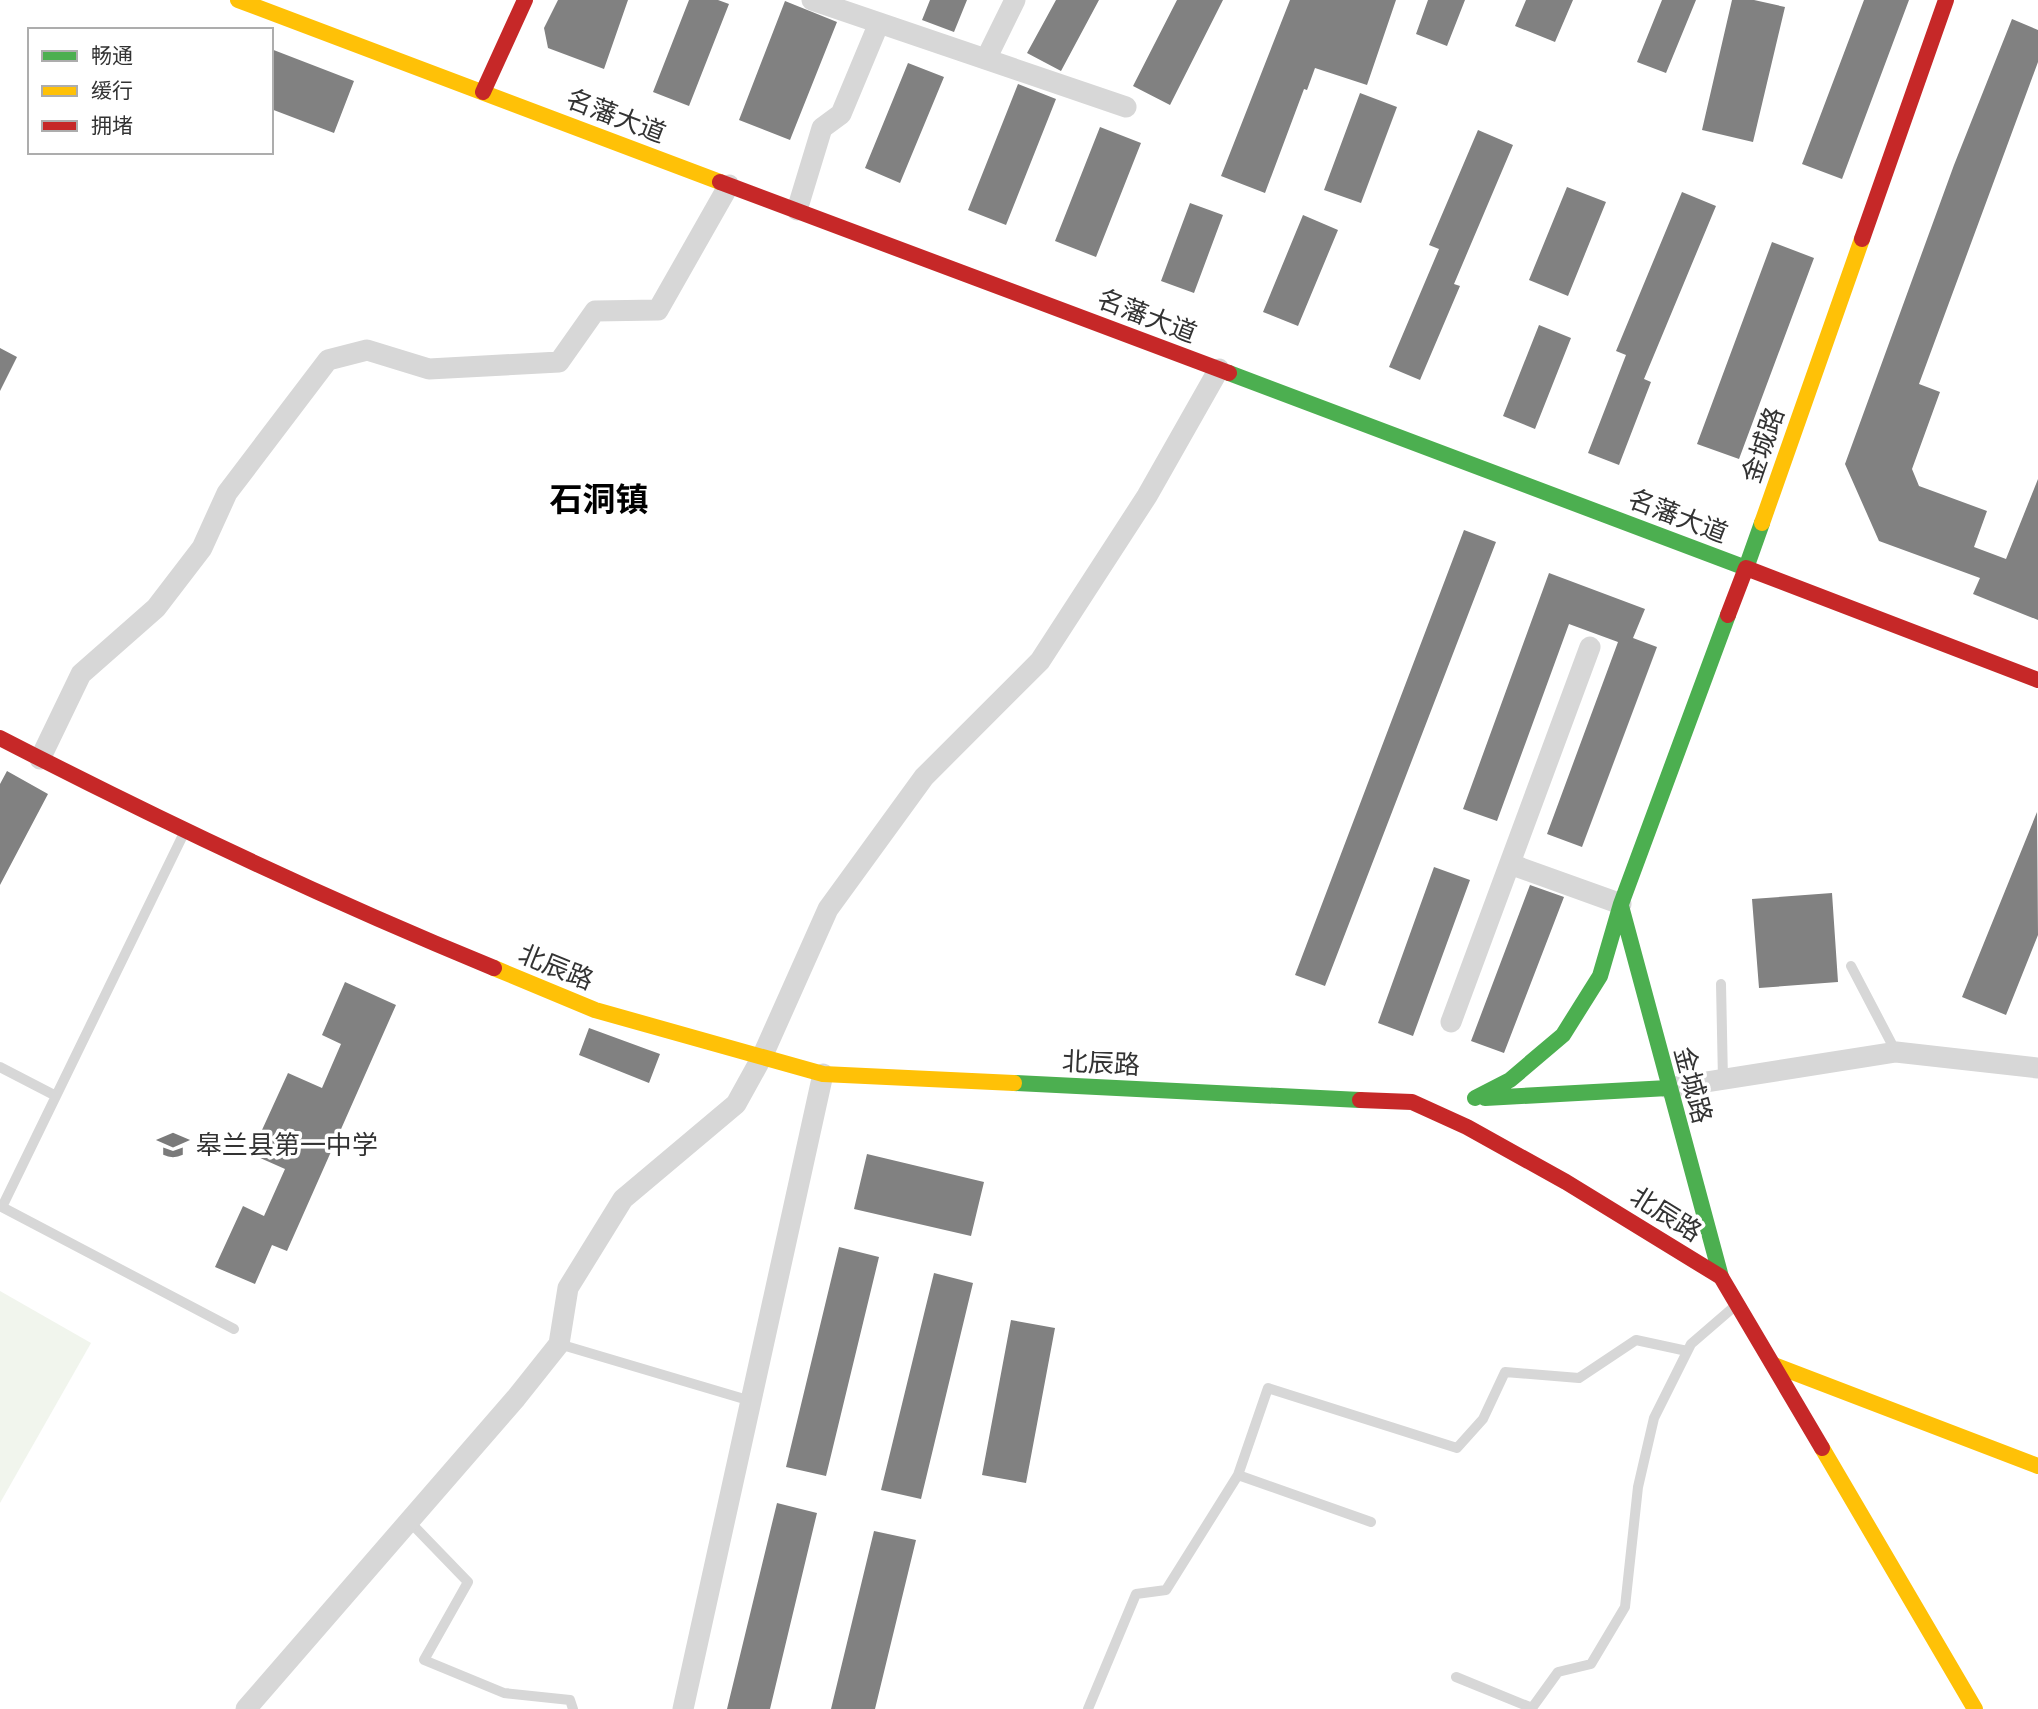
<svg xmlns="http://www.w3.org/2000/svg" width="2038" height="1709" font-family="Karla,'Noto Sans SC',sans-serif">
<rect width="100%" height="100%" fill="#fff"/>
<!-- green -->
<path fill="#f1f5ed" d="M0 1291 91 1343 0 1503Z"/>
<!-- building -->
<path fill="#818181" d="M558 0H628L604 69 548 48 544 28Z
M689 0H718L729 4 689 106 653 92Z
M930 0H967L954 32 922 20Z
M1056 0H1099L1061 71 1027 53Z
M1177 0H1223L1170 105 1133 86Z
M1290 0H1396L1367 85 1315 68 1307 90 1304 89 1265 193 1221 176Z
M1428 0H1465L1447 46 1416 34Z
M1526 0H1573L1555 42 1515 26Z
M1662 0H1696L1666 73 1637 62Z
M1732 0H1754L1785 7 1753 142 1702 130Z
M1864 0H1909L1842 179 1802 164Z
M785 1 837 22 790 140 739 120Z
M2012 19 2038 30V62L1919 384 1940 392 1912 469 1919 486 1987 511 1974 547 2006 559 2038 479V620L1973 594 1980 578 1879 541 1845 464 1954 165Z
M271 49 354 81 334 133 271 109Z
M908 63 944 77 900 183 865 168Z
M1018 84 1056 99 1006 225 968 210Z
M1360 93 1397 107 1361 203 1324 190Z
M1100 127 1141 143 1096 257 1055 241Z
M1478 130 1513 145 1454 284 1460 286 1420 380 1389 367 1439 249 1429 245Z
M1567 187 1606 202 1568 296 1529 280Z
M1682 192 1716 206 1644 379 1651 382 1619 465 1588 453 1626 355 1616 351Z
M1190 203 1223 215 1194 293 1161 281Z
M1303 215 1338 230 1298 326 1263 312Z
M1772 242 1814 258 1739 459 1697 444Z
M1539 325 1571 338 1535 429 1503 416Z
M0 348 17 357 0 391Z
M1464 530 1496 542 1325 986 1295 975Z
M1549 573 1645 609 1633 638 1657 647 1582 847 1547 834 1618 642 1569 624 1497 821 1463 809Z
M7 771 48 794 0 885V784Z
M2037 812 2038 935 2006 1015 1962 997Z
M1434 867 1470 880 1413 1036 1378 1023Z
M1530 885 1564 897 1504 1053 1471 1041Z
M1832 893 1838 982 1759 988 1752 899Z
M345 982 396 1005 287 1251 272 1245 255 1284 215 1267 243 1206 264 1216 285 1169 251 1154 288 1073 322 1088 341 1044 322 1035Z
M589 1028 660 1054 649 1083 579 1055Z
M867 1154 984 1182 971 1236 854 1209Z
M839 1247 879 1257 826 1476 786 1467Z
M934 1273 973 1283 921 1499 881 1490Z
M1011 1320 1055 1328 1026 1483 982 1475Z
M777 1503 817 1513 770 1709H727Z
M874 1531 916 1540 875 1709H831Z"/>
<g fill="none" stroke-linecap="round" stroke-linejoin="round">
<!-- lane -->
<path stroke="#d7d7d7" stroke-width="10" d="M1851 966 1896 1052
M1721 984 1723 1080
M0 1067 56 1096
M0 1206 234 1329
M2 1207 184 833
M559 1344 751 1401
M1238 1475 1371 1522
M409 1521 468 1582 424 1660 504 1693 570 1700 573 1709
M1456 1677 1532 1708 1558 1672 1591 1664 1625 1607 1638 1487 1654 1418 1691 1344 1735 1306
M1088 1709 1136 1594 1166 1590 1238 1475 1268 1388 1457 1448 1483 1419 1505 1372 1579 1378 1636 1340 1687 1351"/>
<!-- street -->
<path stroke="#d7d7d7" stroke-width="21" d="M812 0 1126 107
M986 59 1015 0
M797 210 822 128 841 114 879 23
M40 759 81 674 156 608 202 548 227 493 328 360 367 350 429 369 559 362 595 311 658 310 729 185
M1510 864 1621 904
M1451 1022 1590 647
M1668 1088 1896 1052 2038 1068
M246 1709 516 1398 559 1344 568 1288 623 1199 736 1104 762 1057 828 909 924 777 1040 661 1147 496 1219 369
M683 1709 823 1074"/>
<!-- fast -->
<path stroke="#4caf50" stroke-width="16" d="M1229 373 1746 568 1762 523
M1621 906 1721 1277
M1014 1083 1360 1100
M1475 1098 1510 1080 1563 1035 1600 976 1621 904 1728 615
M1485 1098 1668 1088"/>
<!-- slow -->
<path stroke="#ffc107" stroke-width="16" d="M238 0 720 182
M1762 523 1862 239
M494 968 595 1010 823 1074 1014 1083
M1774 1365 2038 1466
M1822 1448 1975 1709"/>
<!-- jam -->
<path stroke="#c62828" stroke-width="16" d="M483 92 525 0
M720 182 1229 373
M1862 239 1946 0
M1728 615 1746 568 2038 680
M0 738C161 821 326 899 494 968
M1360 1100 1412 1102 1467 1127 1566 1182 1721 1277 1822 1448"/>
</g>
<!-- icons -->
<defs>
<symbol id="school-bare" viewBox="-9 -9 18 18"><path d="M0-5L7-2L0 1L-7-2ZM-4 1L0 2.5L4 1V4Q0 6-4 4Z" fill="#7a7a7a" stroke="#fff" stroke-width="2.5" paint-order="stroke"/></symbol>
</defs>
<g fill-rule="evenodd">
<use href="#school-bare" x="151" y="1123" width="44" height="44"/>
</g>
<g text-anchor="middle" stroke-width="7" stroke-linejoin="round" paint-order="stroke">
<!-- street labels -->
<g font-size="26" fill="#333" stroke="#fff">
<text transform="translate(616 116) rotate(21)" y="9">名藩大道</text>
<text transform="translate(1147 316) rotate(21)" y="9">名藩大道</text>
<text transform="translate(1763 445) rotate(-71)" y="9">金城路</text>
<text transform="translate(1678 516) rotate(21)" y="9">名藩大道</text>
<text transform="translate(556 967) rotate(22)" y="9">北辰路</text>
<text transform="translate(1101 1063) rotate(3)" y="9">北辰路</text>
<text transform="translate(1693 1085) rotate(75)" y="9">金城路</text>
<text transform="translate(1666 1214) rotate(32)" y="9">北辰路</text>
</g>
<!-- poi labels -->
<g font-size="26" fill="#333" stroke="#fff" text-anchor="start">
<text x="196" y="1154">皋兰县第一中学</text>
</g>
<!-- district labels -->
<g font-size="33" font-weight="bold" fill="#000" stroke="#fff">
<text x="599" y="511">石洞镇</text>
</g>
</g>
<!-- legend -->
<rect x="28" y="28" width="245" height="126" fill="#ffffff" stroke="#adadad" stroke-width="2"/>
<rect x="42" y="51" width="35" height="10" fill="#4caf50" stroke="#adadad" stroke-width="2"/>
<text x="91" y="63" font-size="21" fill="#333333">畅通</text>
<rect x="42" y="86" width="35" height="10" fill="#ffc107" stroke="#adadad" stroke-width="2"/>
<text x="91" y="98" font-size="21" fill="#333333">缓行</text>
<rect x="42" y="121" width="35" height="10" fill="#c62828" stroke="#adadad" stroke-width="2"/>
<text x="91" y="133" font-size="21" fill="#333333">拥堵</text>
</svg>
